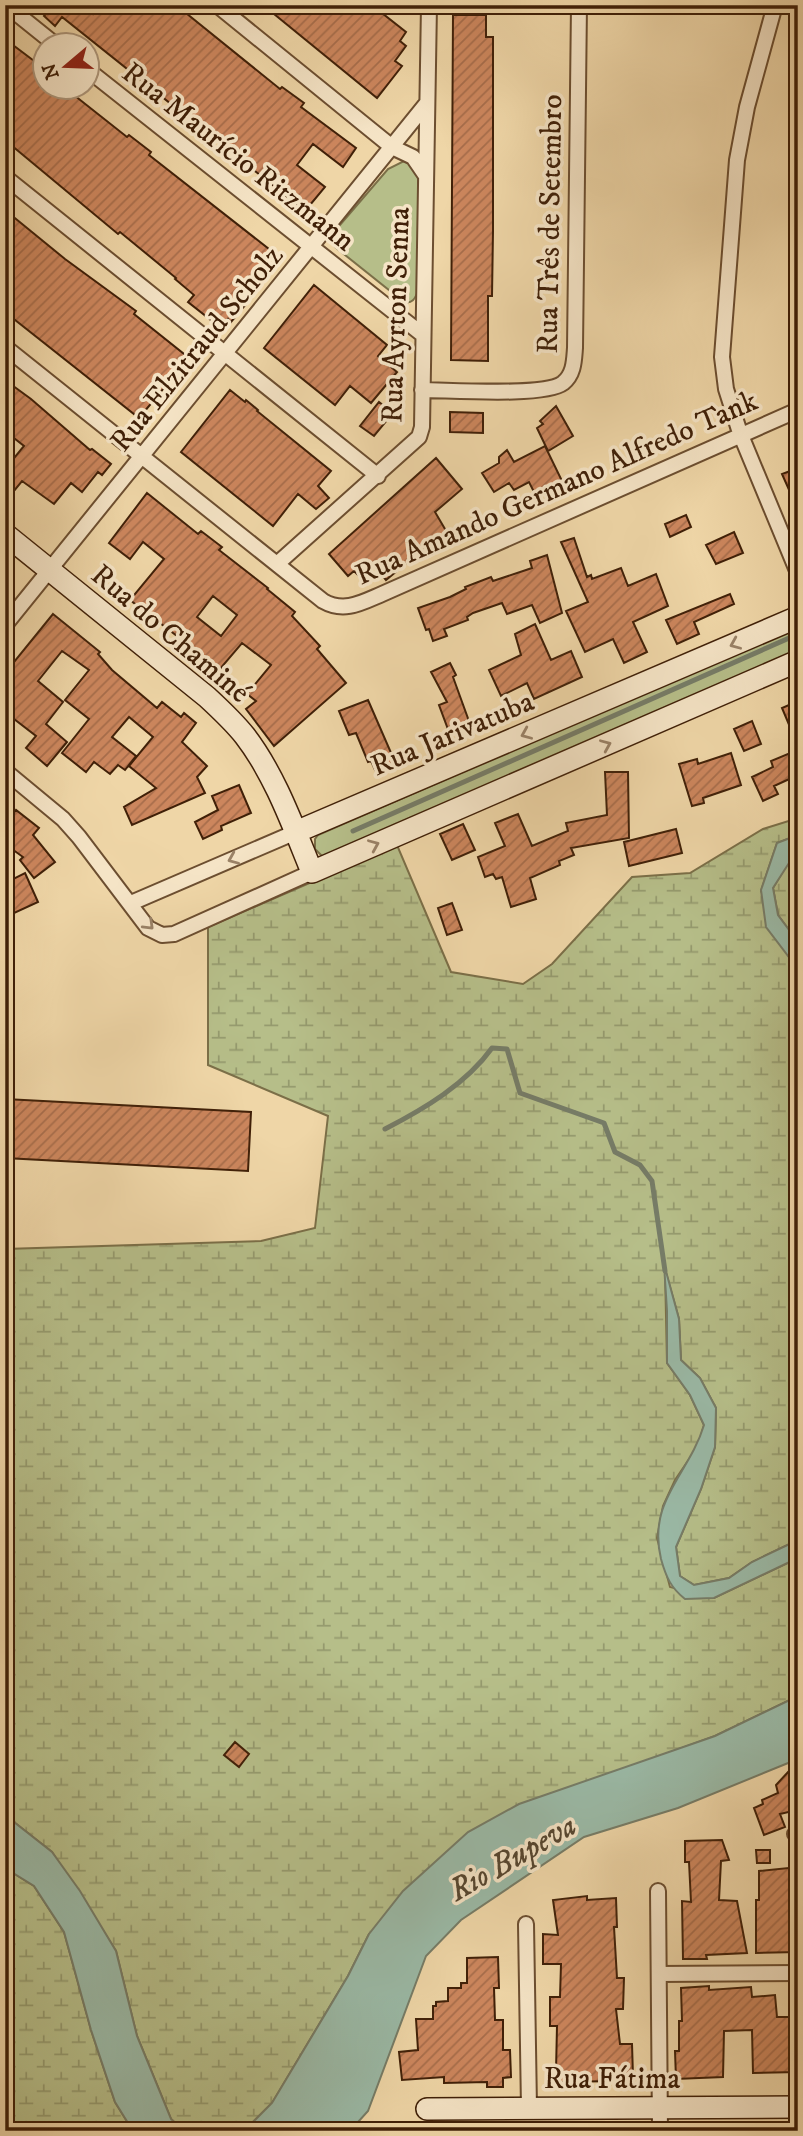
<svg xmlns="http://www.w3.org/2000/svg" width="803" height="2136" font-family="'IM FELL DW Pica',serif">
<defs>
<pattern id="wetland-marsh" width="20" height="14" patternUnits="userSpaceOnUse" patternTransform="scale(1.75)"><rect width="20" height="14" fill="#b6be89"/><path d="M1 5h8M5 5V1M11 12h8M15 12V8" fill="none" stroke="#959a6e"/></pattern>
<pattern id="building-hatch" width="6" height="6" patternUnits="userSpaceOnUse" patternTransform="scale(1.75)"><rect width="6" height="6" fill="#cc865d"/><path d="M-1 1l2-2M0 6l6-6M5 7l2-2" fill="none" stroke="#a76d4b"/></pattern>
</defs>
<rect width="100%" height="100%" fill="#efd6a7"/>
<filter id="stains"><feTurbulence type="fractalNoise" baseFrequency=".00286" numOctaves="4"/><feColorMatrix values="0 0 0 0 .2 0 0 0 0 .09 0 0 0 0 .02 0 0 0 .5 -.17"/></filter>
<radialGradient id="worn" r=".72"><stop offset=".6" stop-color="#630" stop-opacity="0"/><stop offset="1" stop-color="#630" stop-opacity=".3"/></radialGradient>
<!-- green -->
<path fill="#b6be89" stroke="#7b6f48" stroke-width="2" d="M404 161 408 162 418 176V291C415 299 412 304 404 302L335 247 331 241 333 233 388 169Z
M798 626V653L327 856H322L315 849V839L318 835Z"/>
<!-- wetland -->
<path fill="url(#wetland-marsh)" stroke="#7b6f48" stroke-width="2" d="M798 818V835L777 843 761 891 793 966 798 969V1540L752 1562 729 1578 694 1585 680 1576 676 1547 701 1489 715 1447 716 1408 700 1378 681 1360 679 1319 665 1269 667 1363 690 1395 704 1425 698 1446 675 1480 663 1506 657 1538 670 1587 714 1598 798 1558V1696L715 1736 627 1768 369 1934 348 1976 272 2103 244 2131H184L171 2119 137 2036 116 1951 52 1852 5 1815V1437L13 1370 5 1327V1249L261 1241 315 1228 328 1116 208 1065V927L397 845 451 972 523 984 552 964 632 877 690 873 763 829Z
M796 849H798V942L778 915 773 888Z
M5 1868 34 1886 64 1932 91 2030 115 2102 133 2131H5Z"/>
<!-- water -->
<path fill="#9ab9a6" stroke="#767c67" stroke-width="2" d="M798 835V849L773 888 778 915 798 942V969L766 927 761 890 777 843Z
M664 1264 679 1319 681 1360 700 1378 716 1408 715 1447 701 1489 676 1547 680 1576 694 1585 729 1578 752 1562 798 1540V1558L714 1598 685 1599C671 1588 666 1577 661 1559 647 1500 689 1475 704 1425L690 1395 667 1363V1311Z
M5 1327 13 1370 5 1437Z
M798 1696V1759L678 1808 584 1837 461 1920 426 1956 368 2111 350 2131H244L272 2103 348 1976 369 1934 403 1891 468 1832 519 1804 715 1736Z
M5 1815 52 1852 80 1891 116 1951 137 2036 171 2119 184 2131H133L115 2102 91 2030 64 1932 34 1886 5 1868Z"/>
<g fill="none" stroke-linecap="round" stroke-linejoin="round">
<!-- stream -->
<path stroke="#767c67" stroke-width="5" d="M353 831 796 635
M385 1129C424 1109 466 1084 492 1048L507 1049 520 1093 604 1123 615 1152 640 1165 652 1181 665 1271"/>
</g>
<!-- building -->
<path fill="url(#building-hatch)" stroke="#402008" stroke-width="2" fill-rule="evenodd" d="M47 5H81L93 14 100 5H176L280 89 282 87 304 103 301 107 356 148 343 167 313 144 297 165 325 187 305 211 62 17 55 26 44 16 51 8Z
M263 5H389L382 13 406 32 400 41 406 46 395 61 402 66 377 98Z
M453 15H486V37H493V231L492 296H488V361L451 360Z
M5 39 46 70V88H65L127 137 129 135 151 152 149 155 274 253 239 297 247 303 231 322 228 319 221 328 188 302 194 295 175 279 176 278 120 232 118 234 5 140Z
M5 210 65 259 136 311 134 314 189 358 139 418 5 312Z
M314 285 387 345 378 356 397 372 371 403 350 386 335 405 264 348Z
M5 380 31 399 90 450 92 449 111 464 102 475 98 472 82 492 71 483 54 504 22 481 5 502V469L24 446 5 431Z
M230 390 245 402 246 400 258 410 257 411 331 471 318 486 329 498 316 509 298 494 273 526 181 452Z
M379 402 393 413 374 436 360 426Z
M556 406 573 436 548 451 537 428 543 424 540 421Z
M450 412 483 413V433L450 432Z
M545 446 563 483 536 496 529 482 514 490 509 483 494 492 482 473 499 463V457L507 450 514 462Z
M436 458 462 489 435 512 452 541 433 554 428 545 386 580 372 563 358 575 354 571 348 576 329 554Z
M798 468V510L782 474Z
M147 493 198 534 201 531 222 547 219 550 268 588 267 589 295 612 292 616 320 646 317 649 346 683 274 746 246 709 256 701 247 694 271 665 242 643 220 669 130 600 164 559 143 542 130 559 109 543ZM213 596 237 615 221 636 197 617Z
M686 515 691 527 670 537 665 524Z
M734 532 743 553 716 564 706 545Z
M574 538 587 577 591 575 592 579 621 568 628 586 656 574 668 606 633 622 647 652 624 663 613 639 585 652 566 611 588 602 561 542Z
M547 555 562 613 540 623 532 605 507 614 502 603 473 613 467 617 468 620 444 629 447 636 433 641 429 629 426 630 418 608 450 597 466 589 465 587 491 577 493 581 532 568 530 561Z
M730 594 734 604 694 622 699 634 677 644 666 620Z
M53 614 100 652 98 654 112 670 157 708 162 702 181 717 184 713 196 723 182 742 207 766 197 777 205 793 132 825 124 807 156 788 129 766 153 737 129 717 112 737 136 756 125 770 118 765 110 774 94 762 86 772 62 753 89 719 65 700 89 670 62 651 38 681 63 702 46 724 67 742 47 766 26 748 36 736 5 712V673Z
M535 624 551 660 571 651 582 677 534 699 527 683 501 696 489 670 521 655 515 634Z
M450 663 456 675 453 677 470 724 449 732 439 705 447 702 431 672Z
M368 700 395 762 375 770 371 761 368 762 356 733 349 735 339 711Z
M798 701V746L782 708Z
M752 721 761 744 744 751 734 729Z
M795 751 798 759V775L774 786 778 794 763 801 752 777 773 767 771 761Z
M731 753 741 785 703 798 704 803 692 806 679 764 697 759 698 764Z
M605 772H628L629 838 571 848 574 855 559 861 560 865 530 878 536 899 511 907 502 877 496 879 493 874 485 877 478 857 505 846 495 823 518 814 532 846 568 831 566 823 607 815Z
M239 785 251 813 221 826 222 830 203 839 195 822 218 810 212 796Z
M5 808 12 815 16 810 39 828 33 835 55 862 34 878 20 860 23 857 5 844Z
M463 824 475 850 452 860 440 834Z
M676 829 682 853 629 866 624 842Z
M25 873 38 902 12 914 5 901V883Z
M452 903 462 930 447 935 438 908Z
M5 1099 251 1112 248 1171 5 1158Z
M235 1742 249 1754 239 1767 224 1755Z
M790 1770 798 1783 797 1810 780 1814 785 1827 764 1835 754 1808 763 1804 762 1800 778 1793 776 1785Z
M722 1840 729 1860 721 1861 719 1900 737 1901 747 1953 706 1955 707 1959H683L682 1901 691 1902 689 1862H685V1841Z
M756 1850H770V1863H757Z
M798 1867V1952L756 1953V1900H759V1871Z
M587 1896V1900L616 1898 617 1927H614L617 1978H624L623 2009H616L620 2044H632L633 2076 616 2077V2081L560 2082V2071H556L557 2026H550V1997H560L561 1964H543V1934L558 1935 553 1900Z
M498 1957 499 1988H494L495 2020H503V2050H510L511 2077 503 2078V2087H487V2082L444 2083V2077L402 2080 399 2052 418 2050 416 2019H433V2006H436V2002L448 2001V1988H461V1983H467V1958Z
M709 1986V1990L751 1987 752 1997 775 1995 777 2017H798V2072L753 2073 752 2030 724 2031 723 2077 676 2079 675 2051H679V2021H682L681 1988Z"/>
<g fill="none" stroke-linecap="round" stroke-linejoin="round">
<defs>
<path id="street" d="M6 5 57 46
M217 5 392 147 413 157 426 176
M775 5 747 107 737 160 722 357 726 389 740 433 798 573
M88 70 423 335
M5 177 378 476
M5 347 323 601C344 613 361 603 382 594L798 410
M422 390C449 390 545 397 563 383 574 374 574 361 575 348L579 5
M277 564 419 437 422 427 429 5
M5 625 427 103
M5 771 63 819 79 837 148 928 162 935 174 934 312 872
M131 903 296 832
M795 1834H798
M658 1891 660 2131
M526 1924 529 2108
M659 1974 798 1973"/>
<path id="secondary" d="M5 534 207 697C220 709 234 722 245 736 275 775 293 826 312 872L798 661
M296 832 798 617
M427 2109 798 2107"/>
</defs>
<!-- street casing -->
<use href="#street" stroke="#6c4e30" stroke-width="18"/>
<!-- secondary casing -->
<use href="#secondary" stroke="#402008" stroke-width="24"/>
<!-- street -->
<use href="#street" stroke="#f5e4c6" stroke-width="14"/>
<!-- secondary -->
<use href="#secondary" stroke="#f5e4c6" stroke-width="21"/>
</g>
<!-- one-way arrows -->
<defs><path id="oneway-chevron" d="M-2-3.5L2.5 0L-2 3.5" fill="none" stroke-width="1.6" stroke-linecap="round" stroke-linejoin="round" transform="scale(1.75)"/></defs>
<g stroke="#9a8267">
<use href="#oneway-chevron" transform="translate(735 644) rotate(157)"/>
<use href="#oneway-chevron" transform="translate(526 734) rotate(157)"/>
<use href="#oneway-chevron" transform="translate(606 745) rotate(-23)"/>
<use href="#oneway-chevron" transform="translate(374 845) rotate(-23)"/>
<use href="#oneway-chevron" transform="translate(233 859) rotate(157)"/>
<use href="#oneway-chevron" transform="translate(149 925) rotate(44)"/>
</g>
<g text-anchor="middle" stroke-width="7" stroke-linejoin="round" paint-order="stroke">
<!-- street labels -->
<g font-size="30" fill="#402008" stroke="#f5e4c6">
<text transform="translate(239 156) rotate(38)" y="10">Rua Maurício Ritzmann</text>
<text transform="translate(549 224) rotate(-89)" y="10">Rua Três de Setembro</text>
<text transform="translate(395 315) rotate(-88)" y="10">Rua Ayrton Senna</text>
<text transform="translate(196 348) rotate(-51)" y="10">Rua Elzitraud Scholz</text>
<text transform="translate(556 487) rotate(-24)" y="10">Rua Amando Germano Alfredo Tank</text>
<text transform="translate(171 633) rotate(40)" y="10">Rua do Chaminé</text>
<text transform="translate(452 733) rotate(-23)" y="10">Rua Jarivatuba</text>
<text x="612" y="2088">Rua Fátima</text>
</g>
<!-- water labels -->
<g font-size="32" font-style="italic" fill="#564630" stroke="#f5e4c6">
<text transform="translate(512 1857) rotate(-30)" y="11">Rio Bupeva</text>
</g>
</g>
<!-- margin -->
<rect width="803" height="2136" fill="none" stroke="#efd6a7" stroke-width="28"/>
<rect x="7" y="7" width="789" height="2122" fill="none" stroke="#402008" stroke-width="3.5"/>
<rect x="14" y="14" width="775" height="2108" fill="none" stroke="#402008" stroke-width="2"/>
<!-- north arrow -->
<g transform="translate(66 66) rotate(251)"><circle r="33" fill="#f5e4c6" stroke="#ad967a" stroke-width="2"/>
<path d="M0-5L12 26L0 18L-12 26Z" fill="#8f2418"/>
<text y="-10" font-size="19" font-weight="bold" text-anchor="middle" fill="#402008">N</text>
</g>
<rect width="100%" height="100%" filter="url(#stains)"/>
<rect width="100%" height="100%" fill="url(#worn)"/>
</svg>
